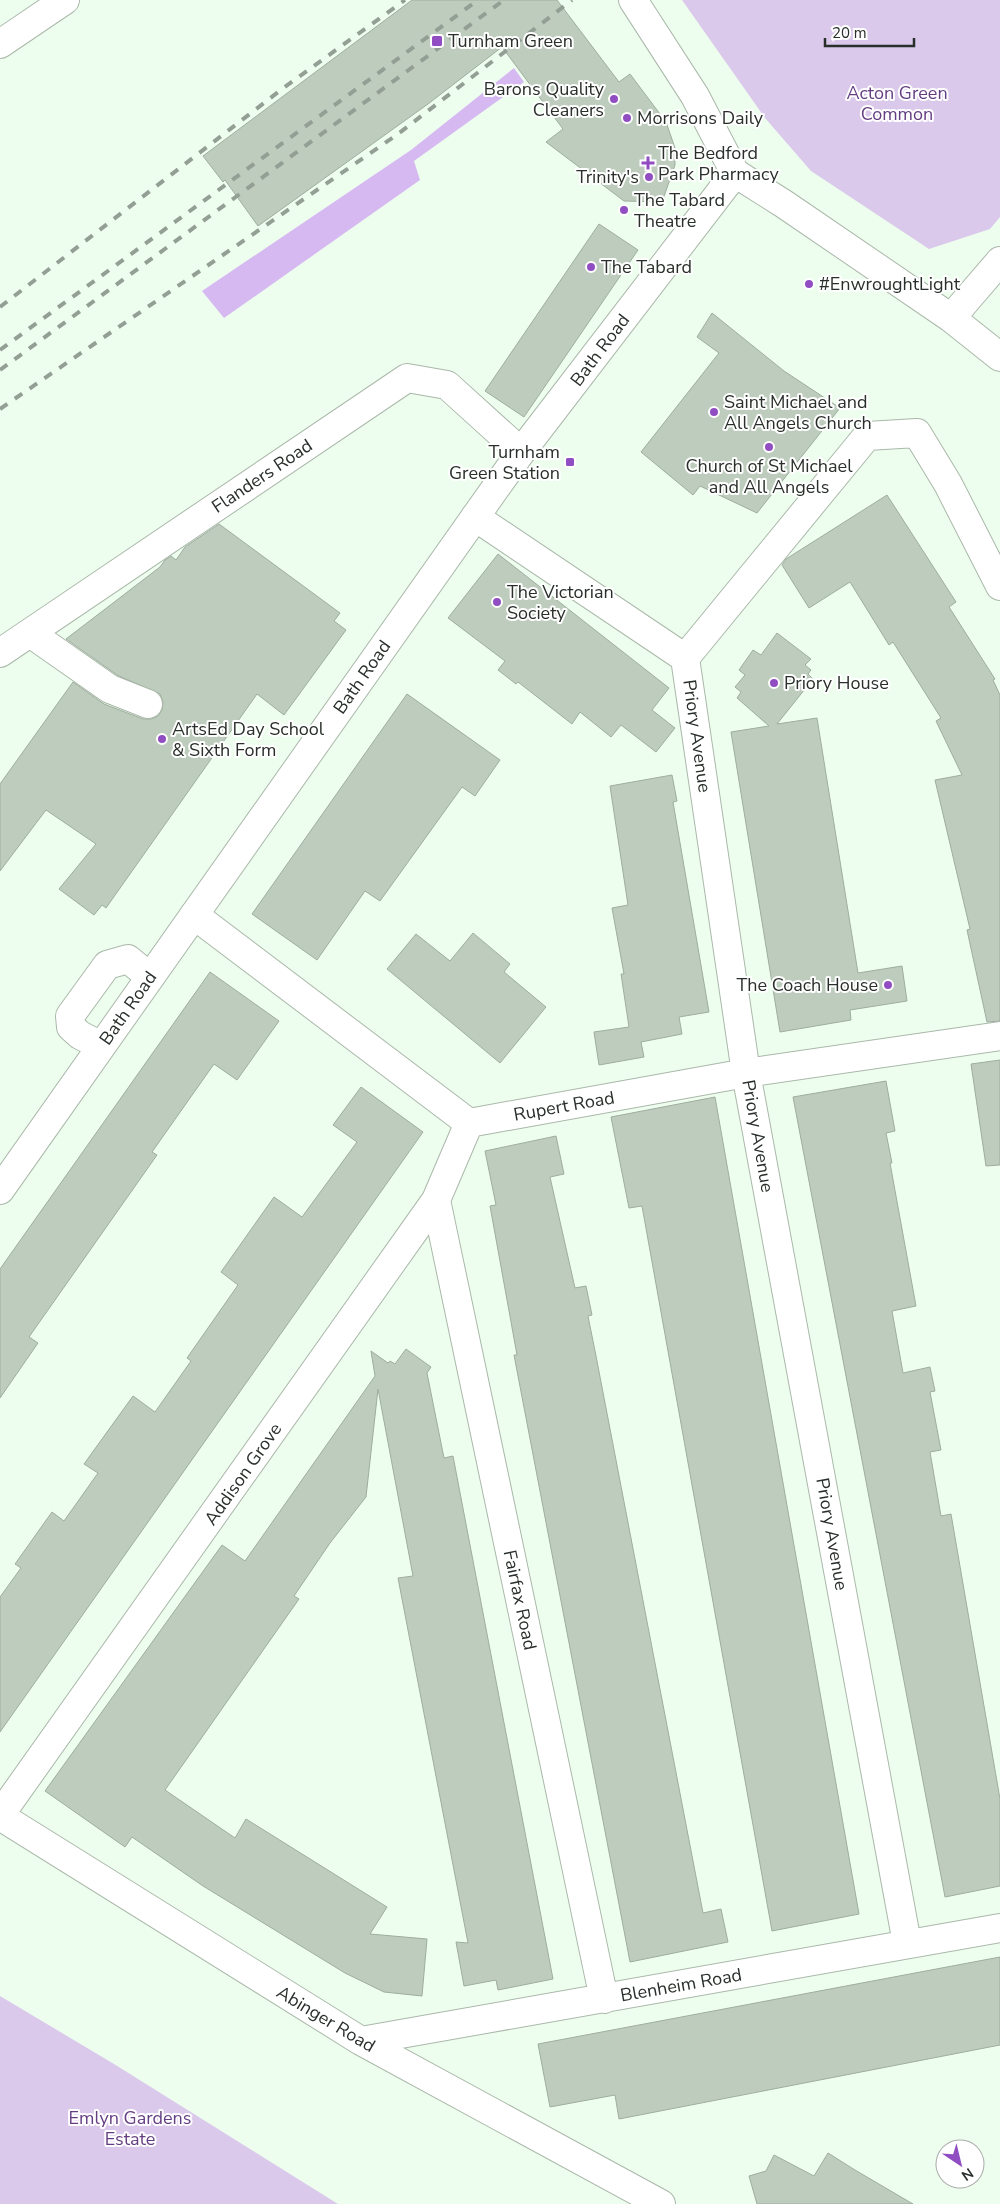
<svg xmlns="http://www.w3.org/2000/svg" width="1000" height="2204" font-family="'Nunito Sans',sans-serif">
<rect width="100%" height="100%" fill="#edfdee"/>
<!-- green -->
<path fill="#dbc9ec" d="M682 0H1000V217L990 229 929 249 811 171 765 118Z
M0 1996 114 2064 338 2204H0Z"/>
<!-- forest -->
<path fill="#d7b9f2" d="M514 68 524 82 414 161 420 180 224 318 202 291 411 150Z"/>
<!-- building -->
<path fill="#beccbe" stroke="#9fad9f" d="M412 0H557L619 82 630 74 666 122 675 148V165L662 202 624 201 546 142 563 129 502 47 428 104 258 226 225 180 223 182 203 156Z
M599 224 638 250 524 417 485 391Z
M712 313 784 371 840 408 757 513 700 486 693 495 641 452 719 353 697 337Z
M887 495 956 602 949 607 995 679 993 680 1000 695V1021L987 1022 967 930 970 929 935 780 962 775 936 721 941 718 893 642 889 645 850 582 809 608 782 565 786 559Z
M219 524 340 613 334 621 346 630 284 715 257 694 106 908 102 905 94 915 59 889 96 844 46 810 0 871V784L73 682 104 704 143 719H151L158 716 162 710 163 702 160 694 117 675 66 639 160 567 165 560 171 556 176 560 185 547Z
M498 554 669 688 652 710 675 728 656 752 621 725 611 737 580 712 572 724 518 682 516 684 498 670 505 661 448 618Z
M777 633 811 659 805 665 811 670 808 674 813 679 777 724 817 718 858 973 902 966 907 1001 850 1010 851 1020 780 1032 731 732 769 726 737 698 741 692 735 687 745 675 739 670 753 650 761 655Z
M407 694 500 760 475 796 462 787 380 901 365 891 317 960 252 914Z
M672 775 677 801 673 802 709 1012 679 1017 682 1034 641 1042 644 1057 599 1065 594 1032 629 1027 621 974H624L612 908 628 905 610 786Z
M473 933 510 964 504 972 546 1007 500 1063 387 969 416 934 450 961Z
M210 972 279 1021 237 1080 214 1064 152 1152 157 1155 29 1337 38 1343 0 1398V1269Z
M1000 1060V1165L986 1166 971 1064Z
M886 1081 895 1131 886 1133 892 1163H890L916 1306 892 1311 903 1373 930 1367 935 1391 930 1392 941 1450 930 1452 941 1516 951 1514 1000 1799V1886L945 1897 793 1097Z
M361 1087 423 1132 0 1732V1597L21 1568 15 1564 52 1512 64 1521 98 1473 84 1464 133 1396 155 1412 191 1361 187 1358 238 1285 221 1272 274 1197 302 1217 357 1142 333 1125Z
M715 1097 859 1914 772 1931 642 1206 629 1208 611 1117Z
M556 1136 564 1174 550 1177 575 1288 586 1286 592 1315 588 1316 596 1356 703 1913 721 1909 728 1942 630 1962 514 1355H517L490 1206 496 1205 485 1151Z
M406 1349 431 1367 427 1373 444 1458 453 1456 553 1979 498 1990 496 1980 464 1986 456 1942 468 1943 398 1578 413 1576 378 1389 366 1497 330 1543 294 1596 299 1599 165 1790 235 1838 246 1819 387 1907 370 1934 427 1939 422 1996 384 1992 345 1973 203 1886 132 1837 125 1847 45 1791 222 1545 245 1561 375 1376 371 1351 388 1363 390 1361 395 1364Z
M1000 1957V2045L619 2119 615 2095 550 2107 538 2044Z
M828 2153 855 2170 913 2204H757L749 2176 766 2171 774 2155 814 2176Z"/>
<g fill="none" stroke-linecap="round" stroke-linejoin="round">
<defs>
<path id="minor" d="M0 44 65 0
M475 517 685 658
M30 633 110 689 148 704
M0 653 407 378 447 385 521 452
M194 915 469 1123 746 1073 1000 1036
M101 1046 80 1035 71 1027 70 1016 107 965 128 959 150 977
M436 1200 604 1999
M0 1815 436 1200 469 1123
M0 1816 361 2041 661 2204
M907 1943 746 1073 685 658 867 436 917 433 948 484 1000 586
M361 2041 1000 1928"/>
<path id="major" d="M633 0 695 96 735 173 784 204 951 318 1000 357
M951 318 1000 261
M0 1190 521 452 735 173"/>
</defs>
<!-- minor casing -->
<use href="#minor" stroke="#aab8aa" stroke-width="30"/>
<!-- major casing -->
<use href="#major" stroke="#aab8aa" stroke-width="30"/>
<!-- minor -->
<use href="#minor" stroke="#fff" stroke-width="28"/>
<!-- major -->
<use href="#major" stroke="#fff" stroke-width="28"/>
<!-- rail -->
<path stroke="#939f94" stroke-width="4" stroke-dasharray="9 9" stroke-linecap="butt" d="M0 307 282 89 405 0
M0 350 478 0
M0 370 504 0
M0 409 398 134 572 0"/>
</g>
<!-- markers -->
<g fill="#914ec2" stroke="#fff" stroke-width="2">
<rect x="431" y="35" width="12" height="12" rx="2.5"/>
<circle cx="614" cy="99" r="5"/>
<circle cx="627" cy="118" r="5"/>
<path d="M645.5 155.5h5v5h5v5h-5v5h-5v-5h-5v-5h5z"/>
<circle cx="649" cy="177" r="5"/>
<circle cx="624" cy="210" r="5"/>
<circle cx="591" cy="267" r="5"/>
<circle cx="809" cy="284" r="5"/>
<circle cx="714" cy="412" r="5"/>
<circle cx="769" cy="447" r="5"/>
<rect x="565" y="457" width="10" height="10" rx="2.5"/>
<circle cx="497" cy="602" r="5"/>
<circle cx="774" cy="683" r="5"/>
<circle cx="162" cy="739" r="5"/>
<circle cx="888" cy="985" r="5"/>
</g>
<g text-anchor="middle" stroke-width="4" stroke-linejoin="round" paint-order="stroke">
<!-- poi labels -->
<g font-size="18" fill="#292f2a" stroke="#fff" text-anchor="start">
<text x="448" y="47">Turnham Green</text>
<text x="604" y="95" text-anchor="end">Barons Quality<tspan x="604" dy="21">Cleaners</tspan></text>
<text x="637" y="124">Morrisons Daily</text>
<text x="658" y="159">The Bedford<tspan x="658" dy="21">Park Pharmacy</tspan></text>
<text x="639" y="183" text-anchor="end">Trinity's</text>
<text x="634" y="206">The Tabard<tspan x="634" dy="21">Theatre</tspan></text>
<text x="601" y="273">The Tabard</text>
<text x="819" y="290">#EnwroughtLight</text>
<text x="724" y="408">Saint Michael and<tspan x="724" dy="21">All Angels Church</tspan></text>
<text x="560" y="458" text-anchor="end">Turnham<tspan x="560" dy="21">Green Station</tspan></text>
<text x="769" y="472" text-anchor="middle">Church of St Michael<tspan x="769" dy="21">and All Angels</tspan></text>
<text x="507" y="598">The Victorian<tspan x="507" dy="21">Society</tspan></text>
<text x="784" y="689">Priory House</text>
<text x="172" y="735">ArtsEd Day School<tspan x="172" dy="21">&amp; Sixth Form</tspan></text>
<text x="878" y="991" text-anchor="end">The Coach House</text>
</g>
<!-- park labels -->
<g font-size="18" fill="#643e82" stroke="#fff">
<text x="897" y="99">Acton Green<tspan x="897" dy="21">Common</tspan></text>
<text x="130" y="2124">Emlyn Gardens<tspan x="130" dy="21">Estate</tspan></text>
</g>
<!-- street labels -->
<g font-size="18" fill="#292f2a" stroke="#fff">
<text transform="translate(600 350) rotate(-53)" y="6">Bath Road</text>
<text transform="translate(262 476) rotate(-34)" y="6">Flanders Road</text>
<text transform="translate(362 677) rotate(-55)" y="6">Bath Road</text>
<text transform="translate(697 736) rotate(82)" y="6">Priory Avenue</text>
<text transform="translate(128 1008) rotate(-55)" y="6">Bath Road</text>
<text transform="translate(564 1106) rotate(-10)" y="6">Rupert Road</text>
<text transform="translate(758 1136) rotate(80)" y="6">Priory Avenue</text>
<text transform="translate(243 1474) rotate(-55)" y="6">Addison Grove</text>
<text transform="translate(832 1534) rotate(80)" y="6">Priory Avenue</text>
<text transform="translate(520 1600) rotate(78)" y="6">Fairfax Road</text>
<text transform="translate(681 1985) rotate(-10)" y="6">Blenheim Road</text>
<text transform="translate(326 2019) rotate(31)" y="6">Abinger Road</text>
</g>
</g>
<!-- north arrow -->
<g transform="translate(960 2164) rotate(145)"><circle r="24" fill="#ffffff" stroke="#a9acaa"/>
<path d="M0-4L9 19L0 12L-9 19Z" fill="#914ec2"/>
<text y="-8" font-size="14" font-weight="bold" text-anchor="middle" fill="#292f2a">N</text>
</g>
<!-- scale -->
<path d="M825 38v8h89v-8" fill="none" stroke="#292f2a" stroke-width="2.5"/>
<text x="832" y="38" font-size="15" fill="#292f2a" stroke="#ffffff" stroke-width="4" paint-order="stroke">20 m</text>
</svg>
